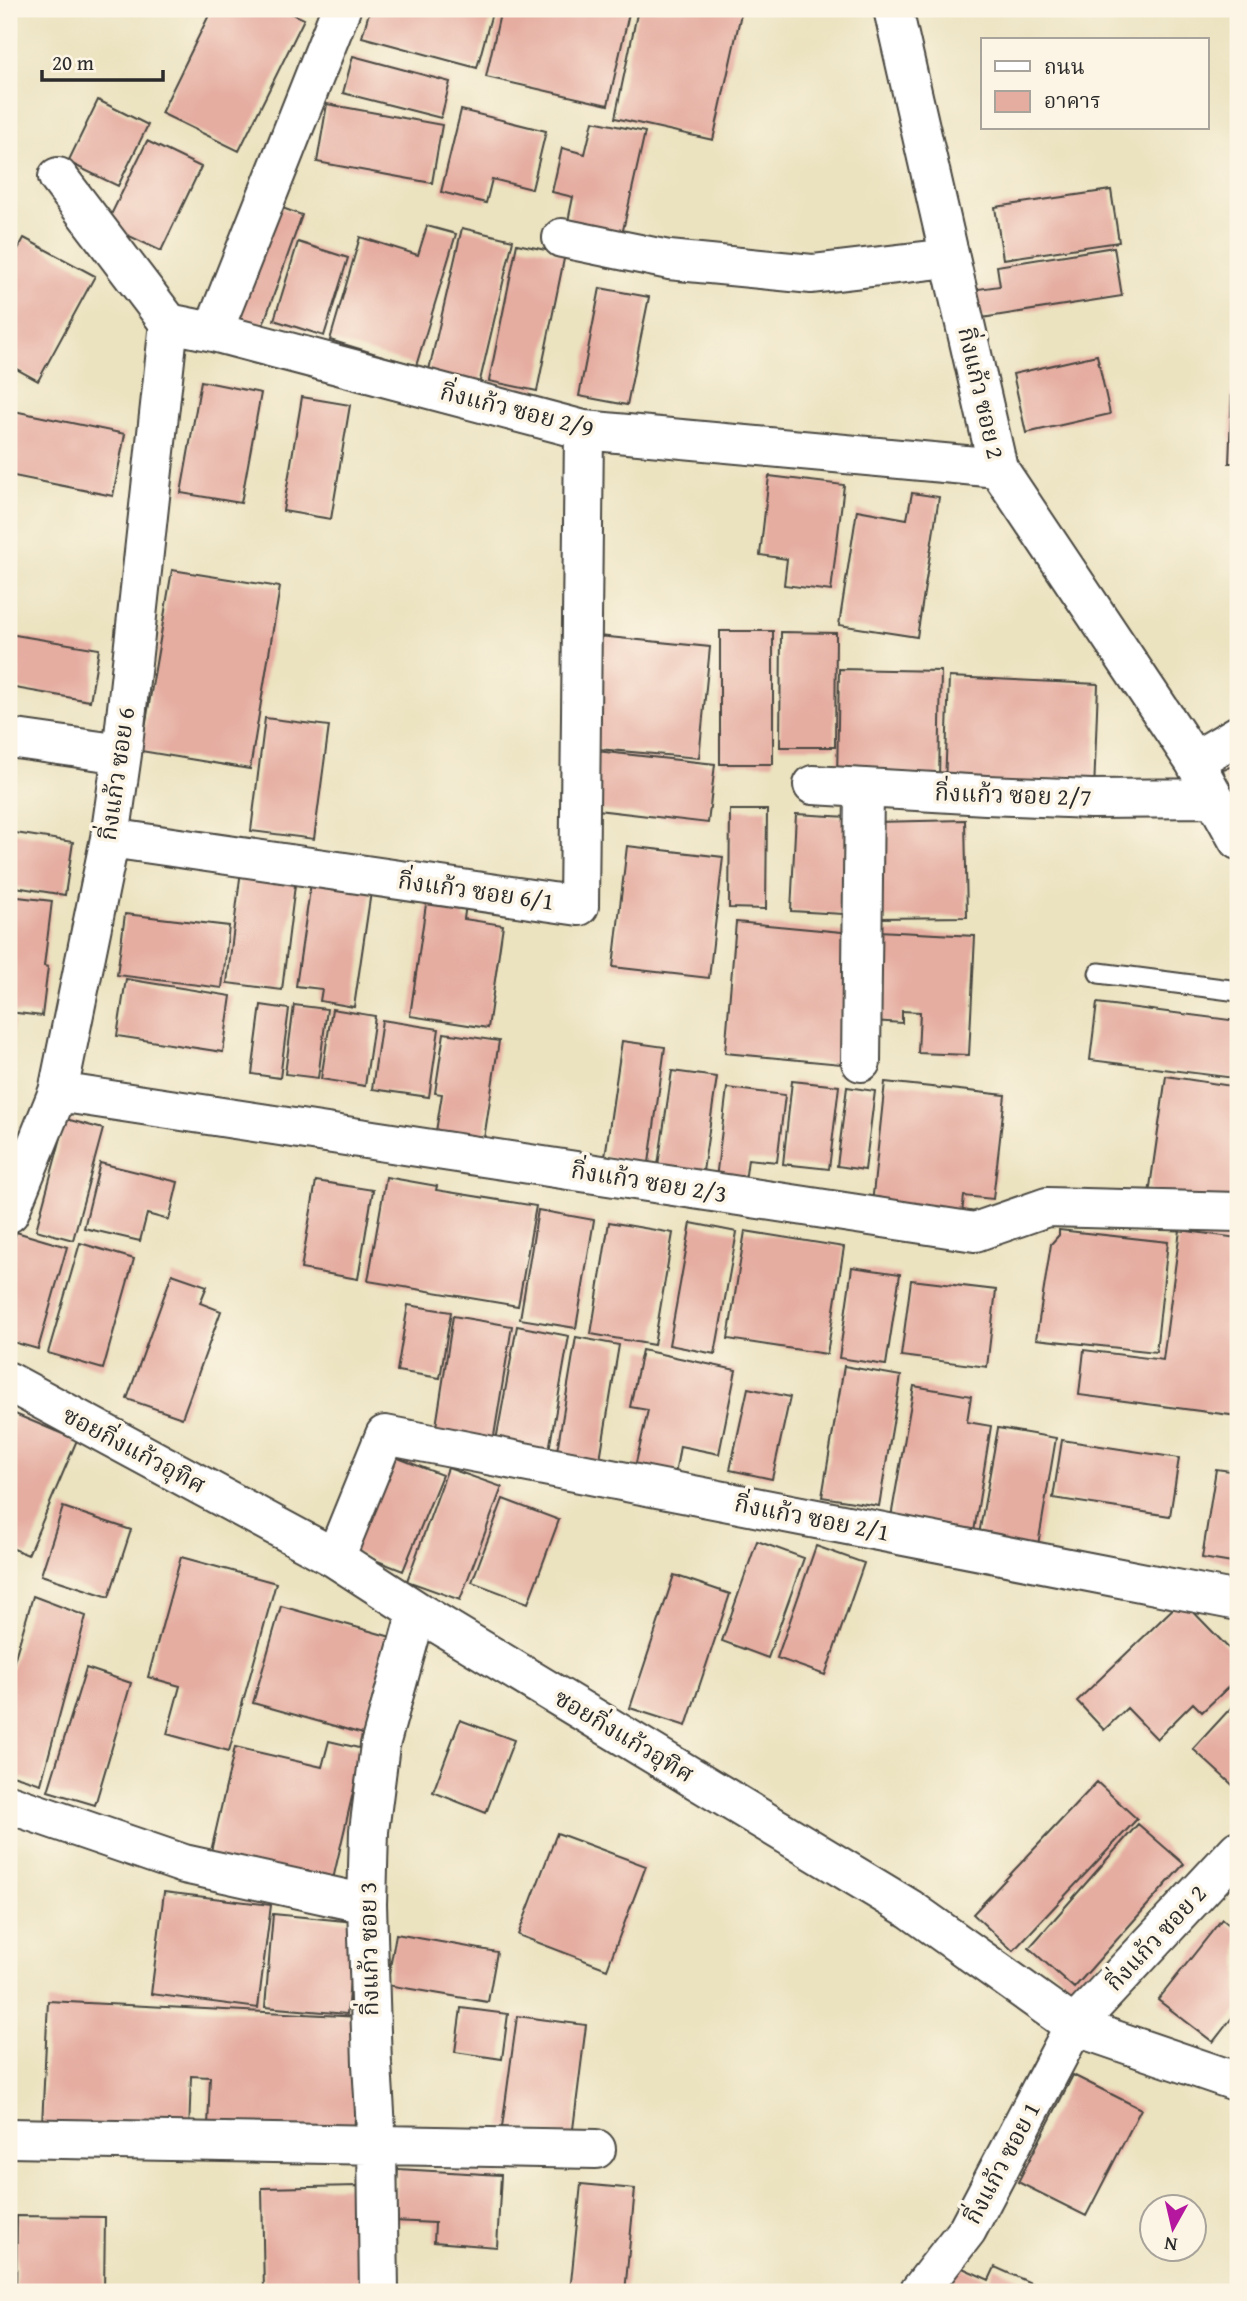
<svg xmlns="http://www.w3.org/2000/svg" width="1247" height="2301" font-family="'Gentium Book Plus','Noto Serif Thai',serif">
<rect width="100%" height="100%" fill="#fcf5e5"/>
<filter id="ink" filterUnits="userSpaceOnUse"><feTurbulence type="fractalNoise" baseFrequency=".0143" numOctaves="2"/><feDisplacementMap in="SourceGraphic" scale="14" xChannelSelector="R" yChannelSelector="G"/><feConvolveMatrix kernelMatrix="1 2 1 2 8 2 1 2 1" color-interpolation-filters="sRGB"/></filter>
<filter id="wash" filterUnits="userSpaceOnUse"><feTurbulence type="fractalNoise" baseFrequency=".00686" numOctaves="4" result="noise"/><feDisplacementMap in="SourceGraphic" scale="28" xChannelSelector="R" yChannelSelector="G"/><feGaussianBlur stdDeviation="1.57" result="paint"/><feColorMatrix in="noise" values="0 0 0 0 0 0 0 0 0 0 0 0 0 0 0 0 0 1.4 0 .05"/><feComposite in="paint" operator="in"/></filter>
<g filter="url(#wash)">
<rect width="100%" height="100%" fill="#ebe2bf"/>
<g id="blocks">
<!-- building -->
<path fill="#e5aca0" d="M212 9H282L304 19 239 151 161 113Z
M370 9H493L477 68 362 37Z
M501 9H630L608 105 486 77Z
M638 9H742L713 140 615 118Z
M353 56 450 82 441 118 343 93Z
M98 100 148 125 118 186 68 162Z
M327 104 442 125 432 183 317 162Z
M461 110 546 131 532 189 492 179 486 203 441 192Z
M593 121 645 132 621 239 567 226 573 197 552 192 562 148 585 154Z
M147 141 201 167 161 251 106 225Z
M1111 190 1119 242 1003 259 995 207Z
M274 205 302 215 261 331 232 321Z
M427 226 456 234 416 366 330 340 360 237 418 255Z
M462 228 513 240 479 385 428 374Z
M24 238 95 276 38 381 9 365V266Z
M298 242 348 258 324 336 274 320Z
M517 244 565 254 537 391 489 381Z
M1114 247 1122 296 969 320 964 291 1000 286 997 266Z
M600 288 649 297 627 405 579 396Z
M1097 355 1110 414 1026 433 1013 374Z
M201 381 261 393 241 503 181 493Z
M1232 390 1238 391V463H1229Z
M302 397 350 405 331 519 283 511Z
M9 410 125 434 113 496 9 475Z
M769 476 844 485 831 591 784 585 787 559 760 555Z
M912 493 939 497 917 637 839 625 857 510 907 519Z
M172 570 280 587 250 769 141 751Z
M720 631H773V764H720Z
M781 632 836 633 835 747H780Z
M9 634 99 649 90 701 9 687Z
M598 636 710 647 699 758 587 748Z
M839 669 941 671 939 781 837 779Z
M949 677 1098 684 1094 792 945 786Z
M265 718 329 726 314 839 251 831Z
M596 751 715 764 708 823 589 809Z
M1238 765V826H1237L1223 769Z
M730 810H767L766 909 729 908Z
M796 814 848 817 843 914 791 911Z
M965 820 967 917 877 918 875 822Z
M9 832 73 842 65 895 9 886Z
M627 846 723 857 709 978 613 967Z
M242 862 297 869 282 990 227 983Z
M312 876 372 885 354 1007 320 1001 322 989 296 986Z
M428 890 467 897 464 919 503 925 488 1028 410 1016Z
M9 896 52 901 44 966 48 967 42 1016 9 1012Z
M125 914 229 926 222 988 117 975Z
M736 922 852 933 841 1064 725 1053Z
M878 931 975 936 969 1055 918 1053 920 1012 902 1011V1023L873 1021Z
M126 979 231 996 223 1052 117 1036Z
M1097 1003 1238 1021 1234 1078 1090 1060Z
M261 1005 289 1009 280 1078 252 1074Z
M294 1005 327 1009 318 1078 285 1074Z
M332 1009 375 1016 365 1086 321 1079Z
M9 1020 14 1021 10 1048H9Z
M382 1020 439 1029 429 1097 372 1089Z
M444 1033 499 1041 482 1152 434 1144 442 1094 435 1093Z
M622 1041 665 1047 649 1163 605 1157Z
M672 1071 717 1077 702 1178 657 1172Z
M1166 1076 1238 1087V1165L1232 1207 1149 1194Z
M792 1081 839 1086 829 1169 783 1164Z
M885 1082 1005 1095 993 1199 964 1196 962 1214 872 1204Z
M847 1087 875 1091 865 1170 837 1166Z
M727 1088 785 1095 777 1162 748 1159 745 1182 716 1179Z
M66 1119 103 1129 73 1240 36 1230Z
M100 1163 178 1182 169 1220 147 1214 140 1241 84 1228Z
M386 1177 437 1186 436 1190 536 1206 518 1306 368 1281Z
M316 1181 373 1190 358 1279 301 1269Z
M538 1210 594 1220 576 1328 520 1319Z
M609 1222 673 1233 654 1345 591 1334Z
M691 1223 737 1232 715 1354 669 1345Z
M1059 1230 1168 1242 1156 1352 1036 1339 1051 1244 1059 1235Z
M1180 1230 1238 1238V1416L1079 1395 1084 1350 1163 1360Z
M745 1231 844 1247 827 1354 728 1339Z
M16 1232 67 1247 38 1349 9 1341V1257Z
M80 1243 134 1259 103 1369 48 1353Z
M852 1267 900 1274 886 1365 839 1358Z
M172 1274 207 1286 200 1303 221 1311 182 1418 127 1399Z
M911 1280 996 1290 987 1367 901 1356Z
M408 1305 451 1312 440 1378 397 1371Z
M453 1316 512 1326 493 1442 435 1433Z
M517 1326 569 1336 548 1456 495 1446Z
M576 1337 619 1345 599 1465 556 1457Z
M642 1350 736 1370 719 1454 680 1446 675 1475 635 1467 648 1410 630 1407Z
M844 1366 901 1376 879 1506 822 1497Z
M914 1386 971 1396 967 1422 991 1426 973 1538 890 1523Z
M748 1388 790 1397 772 1479 730 1470Z
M15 1414 77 1440 28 1555 9 1547V1428Z
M998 1428 1056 1438 1037 1551 978 1540Z
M1062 1440 1179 1458 1170 1516 1053 1498Z
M385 1453 442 1475 403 1571 347 1549Z
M448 1468 502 1487 460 1600 407 1581Z
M1216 1469 1238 1472V1564L1202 1558Z
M503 1499 559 1520 528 1603 472 1582Z
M63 1507 131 1530 109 1597 41 1575Z
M757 1541 804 1558 768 1658 722 1641Z
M816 1546 864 1563 825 1675 777 1658Z
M181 1557 276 1583 229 1751 167 1734 180 1686 148 1677Z
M674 1575 730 1594 686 1726 630 1708Z
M33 1596 86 1616 41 1784 9 1774V1678Z
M1182 1600 1238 1658V1678L1202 1712 1193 1703 1157 1739 1127 1708 1104 1730 1077 1701Z
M281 1606 391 1637 363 1734 253 1703Z
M86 1668 131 1683 95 1805 48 1791Z
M1238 1700V1790L1193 1749Z
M460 1720 514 1740 486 1813 433 1792Z
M329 1741 363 1749 331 1888 209 1860 235 1747 322 1767Z
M1097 1782 1137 1819 1013 1951 973 1914Z
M1138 1824 1184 1864 1074 1988 1029 1948Z
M557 1833 646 1866 607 1969 518 1935Z
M164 1892 271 1905 258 2008 151 1994Z
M273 1914 355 1922 347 2014 265 2007Z
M1222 1919 1238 1932V2010L1213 2042 1158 2000Z
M396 1934 497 1952 488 2002 387 1985Z
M48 2001 361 2017 354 2134 208 2127 210 2077 191 2076 189 2133 42 2125Z
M461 2008 508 2014 502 2059 455 2052Z
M517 2016 586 2025 572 2137 502 2127Z
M1073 2075 1141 2109 1086 2216 1018 2182Z
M398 2169 501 2175 497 2247 434 2242 435 2223 394 2221Z
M581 2184 635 2189 625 2292H570Z
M358 2186 361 2292H264L262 2188Z
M17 2216 105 2217 104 2292H16Z
M958 2266 989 2280 995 2267 1051 2292H946Z"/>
</g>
</g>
<g filter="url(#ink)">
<use href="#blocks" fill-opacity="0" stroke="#484641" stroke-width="2"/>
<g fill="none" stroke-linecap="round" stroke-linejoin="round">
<defs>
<path id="service" d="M1099 973 1238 991"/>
<path id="minor" d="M893 9 998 468 1194 761 1238 840
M58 177 169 323
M562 238 669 260 812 274 949 258
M169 323 213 332 584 430 998 468
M213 332 341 9
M9 738 122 754
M1194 761 1238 735
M813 785 986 795 1091 799 1214 798
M110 838 579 906 584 430
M861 1062 864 788
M58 1092 975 1232 1047 1207 1238 1212
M9 1213 58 1092 110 838 122 754 169 323
M9 1382 335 1558 417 1611 910 1909 1074 2026 1238 2082
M335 1558 385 1435 1238 1601
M9 1804 184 1864 367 1904
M9 2138 596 2149
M379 2292 377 2145 372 2064 367 1904 369 1831 380 1745 417 1611
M919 2292 967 2230 1074 2026 1238 1850"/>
</defs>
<!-- service casing -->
<use href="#service" stroke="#484641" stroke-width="23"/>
<!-- minor casing -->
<use href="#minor" stroke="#484641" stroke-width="42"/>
<!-- service -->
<use href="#service" stroke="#fff" stroke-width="19"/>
<!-- minor -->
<use href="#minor" stroke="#fff" stroke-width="38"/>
</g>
</g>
<g text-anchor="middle" stroke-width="7" stroke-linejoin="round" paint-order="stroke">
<!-- street labels -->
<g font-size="24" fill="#2b2b2b" stroke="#fcf5e5">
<text transform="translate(981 393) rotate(77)" y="8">กิ่งแก้ว ซอย 2</text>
<text transform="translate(517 410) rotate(14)" y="8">กิ่งแก้ว ซอย 2/9</text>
<text transform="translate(117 774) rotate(-82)" y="8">กิ่งแก้ว ซอย 6</text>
<text transform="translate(1013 795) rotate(2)" y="8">กิ่งแก้ว ซอย 2/7</text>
<text transform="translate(476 891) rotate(8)" y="8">กิ่งแก้ว ซอย 6/1</text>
<text transform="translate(649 1182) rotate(9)" y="8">กิ่งแก้ว ซอย 2/3</text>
<text transform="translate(134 1450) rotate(28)" y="8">ซอยกิ่งแก้วอุทิศ</text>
<text transform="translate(812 1518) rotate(11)" y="8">กิ่งแก้ว ซอย 2/1</text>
<text transform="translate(624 1736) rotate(31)" y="8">ซอยกิ่งแก้วอุทิศ</text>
<text transform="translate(1156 1938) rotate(-47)" y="8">กิ่งแก้ว ซอย 2</text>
<text transform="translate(369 1949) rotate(-91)" y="8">กิ่งแก้ว ซอย 3</text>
<text transform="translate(1002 2163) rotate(-62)" y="8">กิ่งแก้ว ซอย 1</text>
</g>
</g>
<!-- margin -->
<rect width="1247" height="2301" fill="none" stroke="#fcf5e5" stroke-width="35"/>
<!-- legend -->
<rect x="981" y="38" width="228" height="91" fill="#fcf5e5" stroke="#a8a49b" stroke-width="2"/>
<rect x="995" y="61" width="35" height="10" fill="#ffffff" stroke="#a8a49b" stroke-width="2"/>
<text x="1044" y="74" font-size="21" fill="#2b2b2b">ถนน</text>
<rect x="995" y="91" width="35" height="21" fill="#e5aca0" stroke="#a8a49b" stroke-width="2"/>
<text x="1044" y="108" font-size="21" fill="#2b2b2b">อาคาร</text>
<!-- north arrow -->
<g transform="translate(1173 2228) rotate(188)"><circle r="33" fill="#fcf5e5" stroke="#a8a49b" stroke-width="2"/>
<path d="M0-5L12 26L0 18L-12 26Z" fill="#b5179e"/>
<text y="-10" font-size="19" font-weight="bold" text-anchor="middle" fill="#2b2b2b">N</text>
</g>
<!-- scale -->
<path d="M42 70v10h121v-10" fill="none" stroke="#2b2b2b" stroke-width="3.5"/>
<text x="52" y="70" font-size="21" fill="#2b2b2b" stroke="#fcf5e5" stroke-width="5" paint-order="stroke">20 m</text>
</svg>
